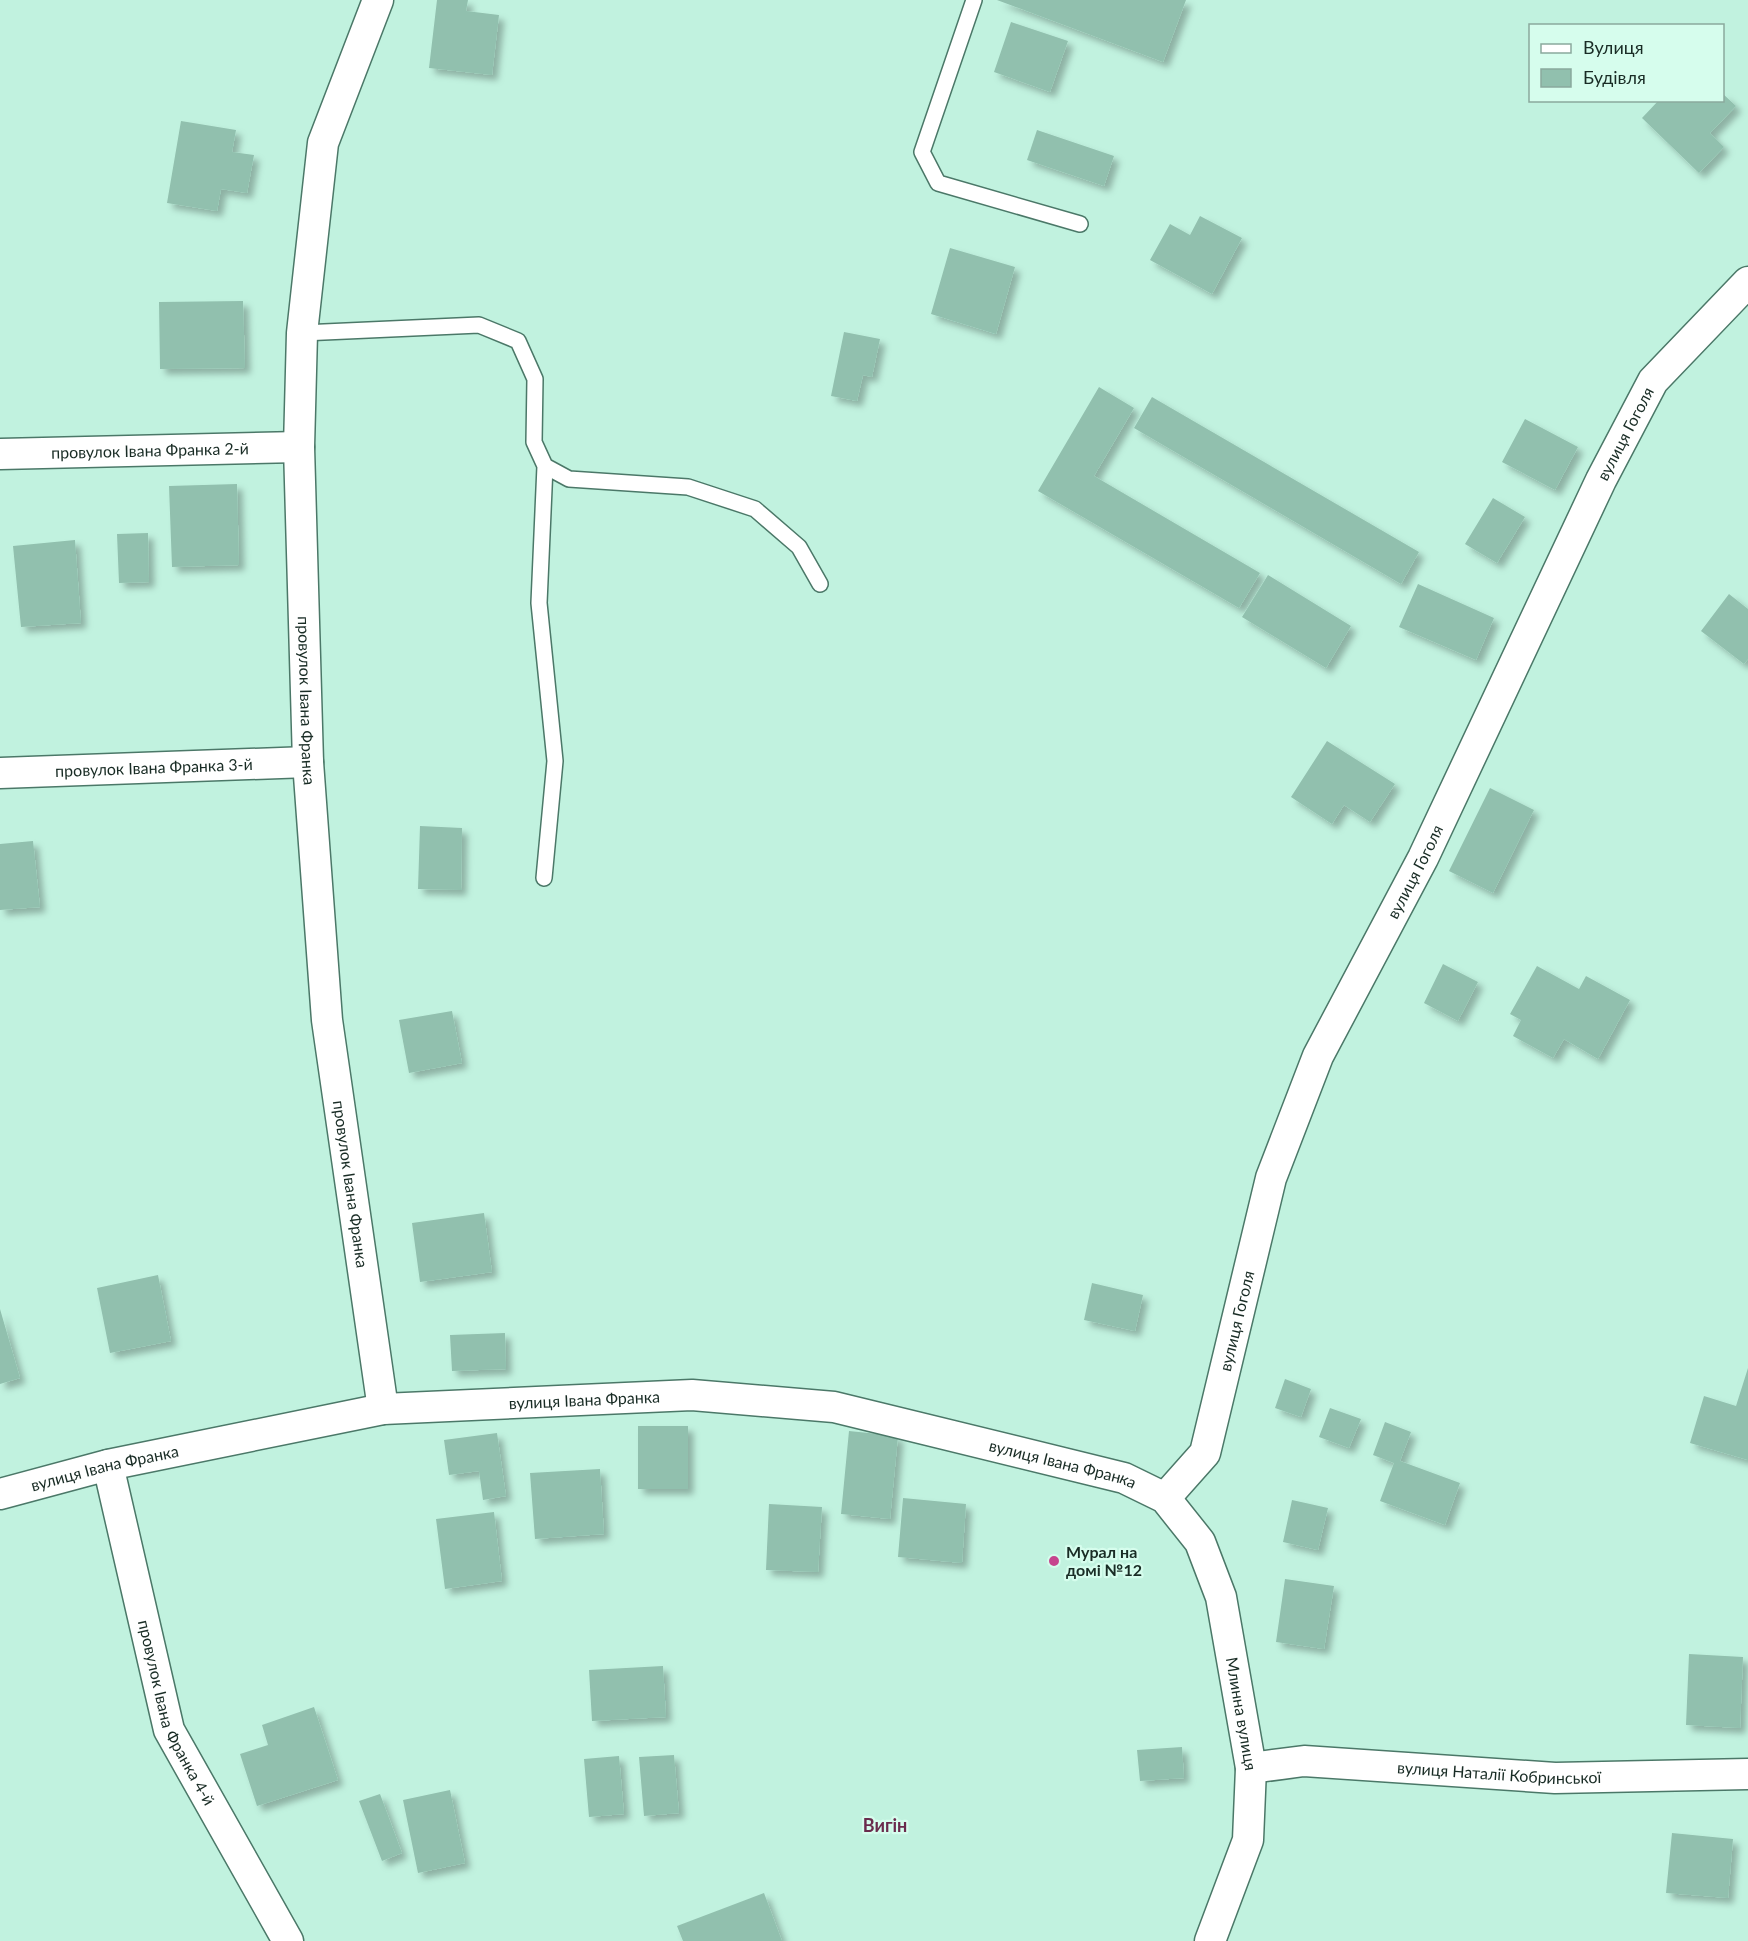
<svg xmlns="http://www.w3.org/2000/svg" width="1748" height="1941" font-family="Lato,sans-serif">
<defs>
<filter id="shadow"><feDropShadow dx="5.5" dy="5.5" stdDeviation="3" flood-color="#0004"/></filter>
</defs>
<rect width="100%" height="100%" fill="#c1f2df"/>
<!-- building -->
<path fill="#91c0ae" filter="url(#shadow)" d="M437 0H468L466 11 499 15 492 75 429 68Z
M997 0H1186L1163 62Z
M1011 22 1068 41 1050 92 994 72Z
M1722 93 1736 106 1710 133 1724 147 1699 173 1642 118 1659 100H1722Z
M181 121 236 130 232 152 254 155 247 193 221 189 217 211 167 203Z
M1037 130 1114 156 1104 186 1027 160Z
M1200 216 1242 238 1212 294 1150 260 1170 224 1190 235Z
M950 248 1015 267 996 334 931 314Z
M243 301 245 368 160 369 159 302Z
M844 332 880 339 872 377 863 375 857 401 831 396Z
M1099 387 1134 408 1094 476 1260 573 1239 608 1038 491Z
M1152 397 1419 552 1401 584 1134 428Z
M1525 419 1578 447 1555 490 1502 462Z
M237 484 239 565 172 567 169 486Z
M1493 498 1525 517 1497 563 1465 544Z
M148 533 149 582 119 583 117 534Z
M75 540 81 623 21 627 13 546Z
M1268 575 1351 626 1326 668 1242 617Z
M1418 584 1494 618 1476 660 1399 627Z
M1729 594 1748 609V659L1744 664 1701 631Z
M1327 741 1395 784 1370 822 1344 805 1332 824 1291 797Z
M1490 788 1534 810 1493 893 1449 871Z
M420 826 462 828 461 890 418 889Z
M33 841 40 907 0 910V844Z
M1443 964 1478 982 1458 1021 1424 1003Z
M1537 966 1579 989 1586 976 1630 1000 1598 1059 1564 1039 1553 1058 1513 1036 1521 1020 1510 1014Z
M452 1011 462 1063 409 1073 399 1020Z
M484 1213 492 1272 420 1282 412 1223Z
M158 1275 171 1341 110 1353 97 1288Z
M1092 1283 1143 1295 1135 1331 1084 1320Z
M0 1309 20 1378 0 1384Z
M505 1333 506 1369 452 1371 450 1335Z
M1748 1368V1460L1690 1443 1704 1396 1736 1406Z
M1285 1379 1311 1389 1301 1417 1275 1408Z
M1330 1408 1361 1419 1349 1448 1319 1437Z
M1385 1422 1411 1432 1400 1461 1460 1483 1445 1525 1380 1501 1394 1463 1373 1455Z
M638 1426H688V1489H638Z
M849 1431 898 1436 890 1519 841 1514Z
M497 1433 506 1496 483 1500 479 1471 449 1475 444 1440Z
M600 1469 604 1534 535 1539 530 1473Z
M903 1498 966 1504 962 1563 898 1557Z
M1292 1500 1328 1508 1318 1550 1283 1542Z
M769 1504 822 1507 818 1572 766 1570Z
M494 1512 502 1581 445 1589 436 1519Z
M1285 1579 1334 1586 1324 1649 1276 1642Z
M1689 1654 1743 1657 1740 1728 1686 1725Z
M663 1666 666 1717 592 1721 589 1670Z
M314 1707 338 1780 257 1806 240 1754 268 1745 262 1725Z
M1182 1747 1184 1778 1140 1781 1137 1750Z
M674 1755 679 1813 644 1816 639 1757Z
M619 1756 624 1814 589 1817 584 1759Z
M450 1790 465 1863 418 1873 403 1800Z
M380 1794 402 1853 382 1861 359 1801Z
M1672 1833 1733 1839 1728 1898 1666 1893Z
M764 1893 782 1941H683L677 1926Z"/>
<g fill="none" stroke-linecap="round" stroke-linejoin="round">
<defs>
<path id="lane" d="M974 0 922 152 938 183 1080 224
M302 333 479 325 518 341 535 379 534 442 545 466 569 479 688 487 755 509 799 547 820 584
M544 878 555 761 539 603 545 466"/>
<g id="street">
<path id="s1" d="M378 0 323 143 302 333 299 447 308 762 327 1020 383 1409"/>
<path id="s2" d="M0 454 299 447"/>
<path id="s3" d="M0 773 308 762"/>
<path id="s4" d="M108 1465 169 1730 288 1941"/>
<path id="s5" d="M0 1494 108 1465 383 1409 692 1395 834 1407 1124 1478 1165 1498 1200 1542 1221 1597 1251 1768 1248 1840 1210 1941"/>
<path id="s6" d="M1165 1498 1205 1453 1271 1178 1318 1056 1423 858 1601 480 1653 381 1748 282"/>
<path id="s7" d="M1251 1768 1304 1761 1555 1778 1748 1774"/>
</g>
</defs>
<!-- lane casing -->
<use href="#lane" stroke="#4b7868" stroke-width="18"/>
<!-- street casing -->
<use href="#street" stroke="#4b7868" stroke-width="33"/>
<!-- lane -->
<use href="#lane" stroke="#fff" stroke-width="15"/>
<!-- street -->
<use href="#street" stroke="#fff" stroke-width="30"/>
</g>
<!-- markers -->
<circle fill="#c6458e" stroke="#d6fded" stroke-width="2" cx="1054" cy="1561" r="6"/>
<g text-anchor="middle" stroke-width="4.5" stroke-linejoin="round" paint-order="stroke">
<!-- street labels -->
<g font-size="16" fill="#192c25" stroke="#d6fded">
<text dy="6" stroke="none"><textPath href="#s6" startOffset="1168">вулиця Гоголя</textPath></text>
<text dy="6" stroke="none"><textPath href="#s2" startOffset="150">провулок Івана Франка 2-й</textPath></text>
<text dy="6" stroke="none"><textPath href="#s1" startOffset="712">провулок Івана Франка</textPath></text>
<text dy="6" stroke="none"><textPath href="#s3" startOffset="154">провулок Івана Франка 3-й</textPath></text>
<text dy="6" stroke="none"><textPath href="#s6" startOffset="682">вулиця Гоголя</textPath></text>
<text dy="6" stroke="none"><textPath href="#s1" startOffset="1198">провулок Івана Франка</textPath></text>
<text dy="6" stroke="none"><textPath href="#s6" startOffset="196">вулиця Гоголя</textPath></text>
<text dy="6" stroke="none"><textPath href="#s5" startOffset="594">вулиця Івана Франка</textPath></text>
<text dy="6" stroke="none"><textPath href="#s5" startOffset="1080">вулиця Івана Франка</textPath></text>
<text dy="6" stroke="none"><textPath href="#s5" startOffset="108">вулиця Івана Франка</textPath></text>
<text dy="6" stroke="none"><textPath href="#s4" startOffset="258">провулок Івана Франка 4-й</textPath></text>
<text dy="6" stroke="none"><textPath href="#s5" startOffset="1422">Млинна вулиця</textPath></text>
<text dy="6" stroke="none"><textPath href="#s7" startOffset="249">вулиця Наталії Кобринської</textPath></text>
</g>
<!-- poi labels -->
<g font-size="16" font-weight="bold" fill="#192c25" stroke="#d6fded" text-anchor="start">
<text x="1066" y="1558">Мурал на<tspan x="1066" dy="18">домі №12</tspan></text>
</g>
<!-- neighbourhood labels -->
<g font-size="18" font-weight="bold" fill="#6a2b4d" stroke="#d6fded">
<text x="885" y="1832">Вигін</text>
</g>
</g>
<!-- legend -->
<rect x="1529" y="24" width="195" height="78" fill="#d6fded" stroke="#8aa99d" stroke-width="1.5"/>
<rect x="1541" y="44" width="30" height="9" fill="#ffffff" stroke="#8aa99d" stroke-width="1.5"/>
<text x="1583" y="54" font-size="18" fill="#192c25">Вулиця</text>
<rect x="1541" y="69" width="30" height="18" fill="#91c0ae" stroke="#8aa99d" stroke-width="1.5"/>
<text x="1583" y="84" font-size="18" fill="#192c25">Будівля</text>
</svg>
